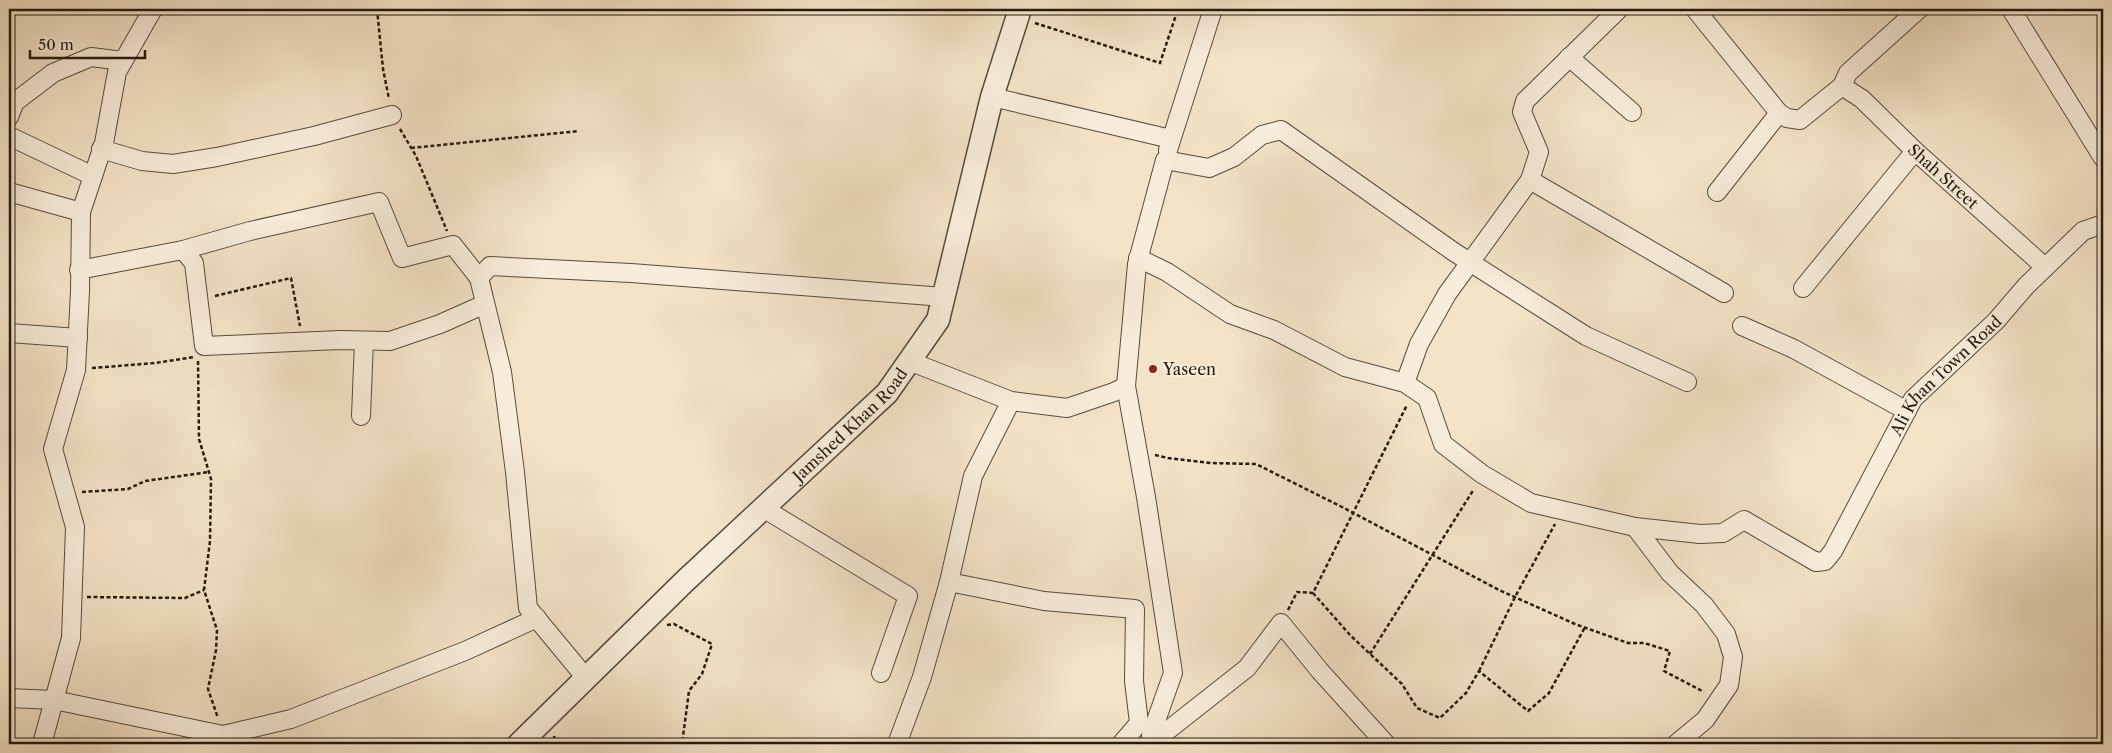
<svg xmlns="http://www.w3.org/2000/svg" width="2112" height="753" font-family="'Libre Caslon Text',serif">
<rect width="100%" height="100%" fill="#f4e3c7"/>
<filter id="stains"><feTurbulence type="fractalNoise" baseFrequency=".004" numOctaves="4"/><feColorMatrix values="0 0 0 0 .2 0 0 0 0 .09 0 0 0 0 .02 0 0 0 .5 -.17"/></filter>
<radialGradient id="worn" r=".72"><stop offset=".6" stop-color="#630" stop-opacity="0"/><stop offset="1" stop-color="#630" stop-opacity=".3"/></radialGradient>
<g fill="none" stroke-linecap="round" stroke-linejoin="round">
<defs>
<g id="minor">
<path d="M1695 9 1779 113 1787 118 1800 120 1842 86 1848 73 1919 9"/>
<path d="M2011 9 2103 158"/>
<path d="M1569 57 1632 112"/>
<path id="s1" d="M1842 86 1862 99 1915 151 2045 267"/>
<path d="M992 97 1171 139"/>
<path d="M9 117 15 102 53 73 91 57 123 61"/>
<path d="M9 136 93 176"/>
<path d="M101 149 142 161 173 164 217 157 314 136 392 115"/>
<path d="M1168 150 1213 9"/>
<path d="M1530 180 1724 293"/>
<path d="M9 192 81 212"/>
<path d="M1717 192 1779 113"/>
<path d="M183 250 250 231 379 202 402 258 453 245 479 278"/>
<path id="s2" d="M1138 258 1167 272 1230 314 1274 330 1345 367 1405 383 1427 398 1443 444 1482 474 1531 503 1635 527 1700 534 1723 533 1744 520 1816 562 1825 561 1833 551 1913 399 1996 321 2026 286 2083 231 2103 224"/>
<path d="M79 270 183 250 194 263 204 346 340 340 390 341 440 324 485 304"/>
<path d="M1803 288 1915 151"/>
<path d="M1742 326 1794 349 1907 411"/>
<path d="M9 333 78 338"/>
<path d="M909 361 1011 401 1067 408 1114 392 1126 386 1137 264 1165 160 1209 168 1234 157 1262 135 1281 130 1454 252 1586 336 1687 382"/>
<path d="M1405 383 1419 344 1447 294 1530 180 1539 152 1522 112 1525 101 1619 9"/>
<path d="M1126 386 1146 497 1173 673 1151 735 1154 744"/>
<path d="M361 416 364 341"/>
<path d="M763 508 908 596 881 673"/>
<path d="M1635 527 1670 573 1704 605 1726 634 1733 657 1729 685 1705 720 1676 744"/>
<path d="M949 582 1044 601 1135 609 1134 681 1139 723 1121 744"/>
<path d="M586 678 528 608 515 472 502 372 479 278 490 266 631 273 944 297"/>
<path d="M9 698 54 700 223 735 291 719 465 651 537 618"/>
<path d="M1153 742 1247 668 1281 623 1320 671 1386 744"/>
<path d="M42 744 71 638 75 527 53 449 76 370 80 291 81 212 104 143 117 72 153 9"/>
<path d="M897 744 922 677 949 582 973 476 1011 401"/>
</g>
<g id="tertiary">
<path id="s3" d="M519 744 685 581 887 393 938 320 992 97 1020 9"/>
</g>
</defs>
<!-- minor casing -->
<use href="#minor" stroke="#564c3e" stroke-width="20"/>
<!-- tertiary casing -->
<use href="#tertiary" stroke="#564c3e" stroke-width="25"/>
<!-- path -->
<path stroke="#221a10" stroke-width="2.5" stroke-dasharray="4 2.5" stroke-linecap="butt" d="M377 9 383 69 389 99
M1035 23 1160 63 1178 9
M400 129 416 156 447 231
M411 148 579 131
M215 296 291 278 300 326
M198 361 199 439 211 479 210 541 204 590 217 630 216 650 208 689 218 718
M92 368 155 363 194 357
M1155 455 1168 458 1210 463 1256 464 1342 507 1499 590 1575 624 1628 643H1644L1670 651 1664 671 1704 692
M82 492 128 489 145 481 209 472
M1313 593 1350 635 1402 684 1417 708 1440 718 1466 693 1479 671 1528 711 1549 693 1585 627
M87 597 185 598 204 590
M1288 610 1297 592 1313 593 1407 405
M667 625 674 624 712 644 702 674 689 691 682 744
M1370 654 1474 489
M1479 671 1515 597 1555 524
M554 736 556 744"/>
<!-- minor -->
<use href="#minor" stroke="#f8eddb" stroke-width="18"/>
<!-- tertiary -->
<use href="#tertiary" stroke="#f8eddb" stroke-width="22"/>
</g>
<!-- markers -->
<circle fill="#8f2418" stroke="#f8eddb" stroke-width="2" cx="1153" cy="369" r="5"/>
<g text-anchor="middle" stroke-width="4" stroke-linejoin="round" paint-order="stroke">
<!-- street labels -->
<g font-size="16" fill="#221a10" stroke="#f8eddb">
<text dy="6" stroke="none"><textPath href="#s1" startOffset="136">Shah Street</textPath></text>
<text dy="6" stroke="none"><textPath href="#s2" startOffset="1014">Ali Khan Town Road</textPath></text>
<text dy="6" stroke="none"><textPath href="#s3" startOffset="460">Jamshed Khan Road</textPath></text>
</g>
<!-- poi labels -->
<g font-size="16" fill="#221a10" stroke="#f8eddb" text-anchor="start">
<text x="1163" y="375">Yaseen</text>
</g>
</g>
<!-- margin -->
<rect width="2112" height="753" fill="none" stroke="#f4e3c7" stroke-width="30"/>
<rect x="10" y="10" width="2092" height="733" fill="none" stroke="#221a10" stroke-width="2.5"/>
<rect x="15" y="15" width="2082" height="723" fill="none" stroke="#221a10"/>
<!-- scale -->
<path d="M30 50v8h115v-8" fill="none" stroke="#221a10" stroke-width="2.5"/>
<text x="38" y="50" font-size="15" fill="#221a10" stroke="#f8eddb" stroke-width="4" paint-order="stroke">50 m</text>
<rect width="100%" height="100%" filter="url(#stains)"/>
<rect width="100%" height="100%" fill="url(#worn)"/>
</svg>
